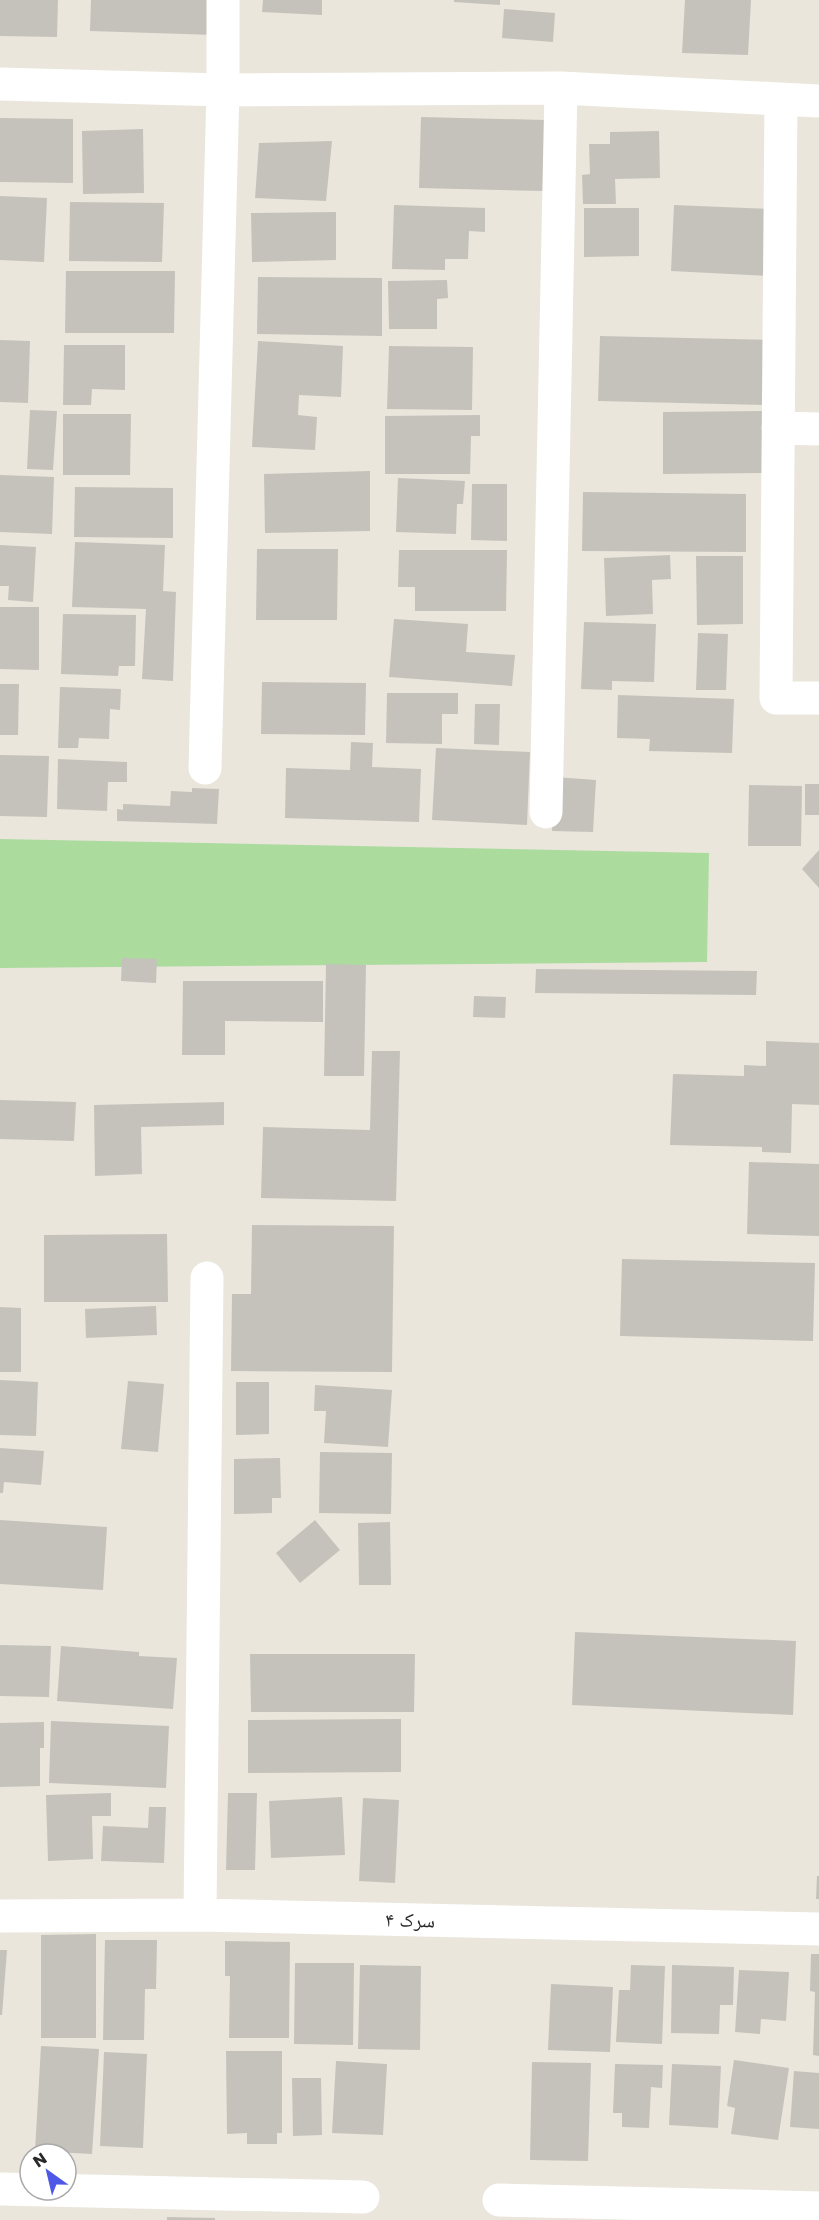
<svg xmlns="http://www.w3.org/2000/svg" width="819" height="2220" font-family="Poppins,'Noto Naskh Arabic',sans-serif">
<rect width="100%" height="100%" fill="#eae6dc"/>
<!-- green -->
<path fill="#acdb9e" d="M0 839 709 853 707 962 0 968Z"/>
<!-- building -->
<path fill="#c5c2bc" d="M0 0H58L57 37 0 36Z
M91 0H216L215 35 90 31Z
M263 0H322V15L262 12Z
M454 0H500V5L454 2Z
M685 0H751L748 55 682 53Z
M504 9 555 13 553 42 502 38Z
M421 117 545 120 544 191 419 188Z
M0 118 73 119V183L0 182Z
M143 129 144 193 83 194 82 131Z
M659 131 660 178 615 179 616 204H583L582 175 590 174 589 144H610V132Z
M332 141 326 201 255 198 259 143Z
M0 196 47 198 44 262 0 260Z
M70 202 164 203 162 262 69 261Z
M394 205 485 208V232L469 231 468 259H445V270L392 269Z
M674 205 773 209 770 276 671 271Z
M584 208H639V256L584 257Z
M336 212V260L252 262 251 213Z
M66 271H175L174 333H65Z
M258 277 382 278V336L257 334Z
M447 280 448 298 437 299V329H389L388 281Z
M600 336 770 340 769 405 598 401Z
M0 340 30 341 28 403 0 402Z
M258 341 343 346 341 397 299 395 298 415 317 417 315 450 252 447Z
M64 345H125V390L92 389 91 405H63Z
M389 346 473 347 472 410 387 409Z
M30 410 57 411 53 470 27 469Z
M764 411 765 473 663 474V412Z
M63 414H131L130 475H63Z
M480 415V436H471L470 474H385V416Z
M370 471V531L265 533 264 474Z
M0 475 54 477 52 534 0 532Z
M398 478 465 481 463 504H457L456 534 396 532Z
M472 484H507V541L471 540Z
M75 487 173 488V538L74 537Z
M583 492 746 494V552L582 551Z
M75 542 165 545 163 591 176 592 173 681 142 679 146 609 72 607Z
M0 545 36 547 33 602 8 600 9 586H0Z
M257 549H338L337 620H256Z
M399 550H507L506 611H415V587H398Z
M670 555 671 579 652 580 653 614 606 616 604 558Z
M696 556H743V624L697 625Z
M0 607H39V670L0 669Z
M63 614 136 615 135 666H119L118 676 61 674Z
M394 619 468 624 466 652 515 655 512 686 389 677Z
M584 622 656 624 654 682 612 681V690L581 689Z
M698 633 728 634 726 690H696Z
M262 682 366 683 365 735 261 734Z
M0 684H19L18 735H0Z
M60 687 121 689 120 710 110 709 109 739 79 738 78 748H58Z
M387 693H458V714H442V744L386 743Z
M618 695 734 699 732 753 649 751 650 739 617 738Z
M475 704H500L499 745 474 744Z
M351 742 373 743 372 767 421 769 419 822 285 818 286 768 350 770Z
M436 748 530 752 527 825 432 820Z
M0 755 49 756 47 817 0 816Z
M58 759 127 762V782H108L107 811 57 809Z
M555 777 596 780 593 832 552 831Z
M805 784H819V815H805Z
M749 785 802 786 801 846H748Z
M192 788 219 789 217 824 117 821V809L123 810V804L170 806 171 791 192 792Z
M819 850V888L802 869Z
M122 958 157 959 156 983 121 981Z
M326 964 366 965 364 1076H324Z
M536 969 757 971 756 995 535 993Z
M183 981H323V1022L225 1021V1055H182Z
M474 996 506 997 505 1018 473 1017Z
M766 1041 819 1043V1105L792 1104 791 1153 762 1152V1147L670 1145 673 1074 744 1076V1065L766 1066Z
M372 1051H400L396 1201 261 1198 263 1127 370 1130Z
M0 1100 76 1102 74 1141 0 1139Z
M224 1102V1125L141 1127 142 1174 95 1176 94 1105Z
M749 1162 819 1164V1236L747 1234Z
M252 1225 394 1226 392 1372 231 1371 232 1294H251Z
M167 1234 168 1302H44V1235Z
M622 1259 815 1263 813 1341 620 1336Z
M156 1306 157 1335 86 1338 85 1309Z
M0 1307 21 1308V1372H0Z
M0 1380 38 1382 36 1436 0 1435Z
M128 1381 164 1384 158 1452 121 1449Z
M236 1382H269V1434L236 1435Z
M315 1385 392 1390 388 1447 324 1443 326 1411H314Z
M0 1448 44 1451 41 1485 4 1482 3 1493H0Z
M320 1452 392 1453 391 1514 319 1513Z
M280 1458 281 1498H272V1513L234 1514V1459Z
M0 1520 107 1527 103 1590 0 1584Z
M315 1520 340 1550 300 1583 276 1553Z
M390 1522 391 1585H359L358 1523Z
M575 1632 796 1641 793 1715 572 1705Z
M0 1645 51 1646 49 1697 0 1696Z
M61 1646 139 1652V1656L177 1658 173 1709 57 1701Z
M250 1654H415L414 1712H251Z
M401 1719V1772L248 1773V1720Z
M51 1721 169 1726 166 1788 49 1783Z
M44 1722V1748H40V1786L0 1787V1723Z
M111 1793V1816H92L93 1859 48 1861 46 1795Z
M228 1793H257L255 1870H226Z
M342 1797 345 1855 271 1858 269 1801Z
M363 1798 399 1800 395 1883 359 1881Z
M149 1807H166L164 1863 101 1861 103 1826 148 1828Z
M817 1876H819V1899H816Z
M96 1934V2038H41V1935Z
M105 1940H157L156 1989H145L144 2040H103Z
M225 1941 290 1942 289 2038H229L230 1976H225Z
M0 1950H7L2 2015H0Z
M811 1954H819V2056L813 2055 815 1992 810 1991Z
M295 1963H354L353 2045 294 2044Z
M360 1965 421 1966 420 2050 358 2049Z
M631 1965 665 1966 662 2044 616 2042 619 1990H630Z
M672 1965 734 1967 733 2005H720L719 2034 671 2033Z
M739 1970 789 1972 786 2021 761 2019 760 2034 735 2032Z
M551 1984 613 1987 610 2052 548 2050Z
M41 2046 99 2049 92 2154 35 2151Z
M226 2051H282V2133H277V2144H247V2133L227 2134Z
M104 2052 147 2054 143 2148 100 2146Z
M734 2060 789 2068 778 2140 731 2134 735 2108 727 2106Z
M336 2061 387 2064 383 2135 332 2133Z
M532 2062 591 2063 588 2161 530 2160Z
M615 2064 663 2065 662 2088 651 2087 649 2128 622 2127V2113H613Z
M672 2064 721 2066 718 2128 669 2125Z
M794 2071 819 2073V2129L790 2127Z
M292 2078H321L322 2135 293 2136Z
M167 2217 215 2218V2220H167Z"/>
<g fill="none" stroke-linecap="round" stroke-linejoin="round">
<!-- minor -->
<path stroke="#fff" stroke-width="33" d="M0 84 223 90 561 88 819 101
M781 100 776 698H819
M778 428 819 429
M205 768 223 90V0
M546 812 561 88
M200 1915 207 1278
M0 1916 200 1915 819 1929
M0 2189 363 2197
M499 2200 819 2208"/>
</g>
<g text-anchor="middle" stroke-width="6" stroke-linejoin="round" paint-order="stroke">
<!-- street labels -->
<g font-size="20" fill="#292929" stroke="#fff">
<text transform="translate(410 1920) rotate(1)" y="7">سرک ۴</text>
</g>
</g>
<!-- north arrow -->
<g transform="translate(48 2172) rotate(326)"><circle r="28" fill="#ffffff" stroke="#a9a9a9" stroke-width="1.5"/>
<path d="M0-4.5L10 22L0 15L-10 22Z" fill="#4d58e6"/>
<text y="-9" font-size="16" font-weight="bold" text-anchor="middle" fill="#292929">N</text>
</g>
</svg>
